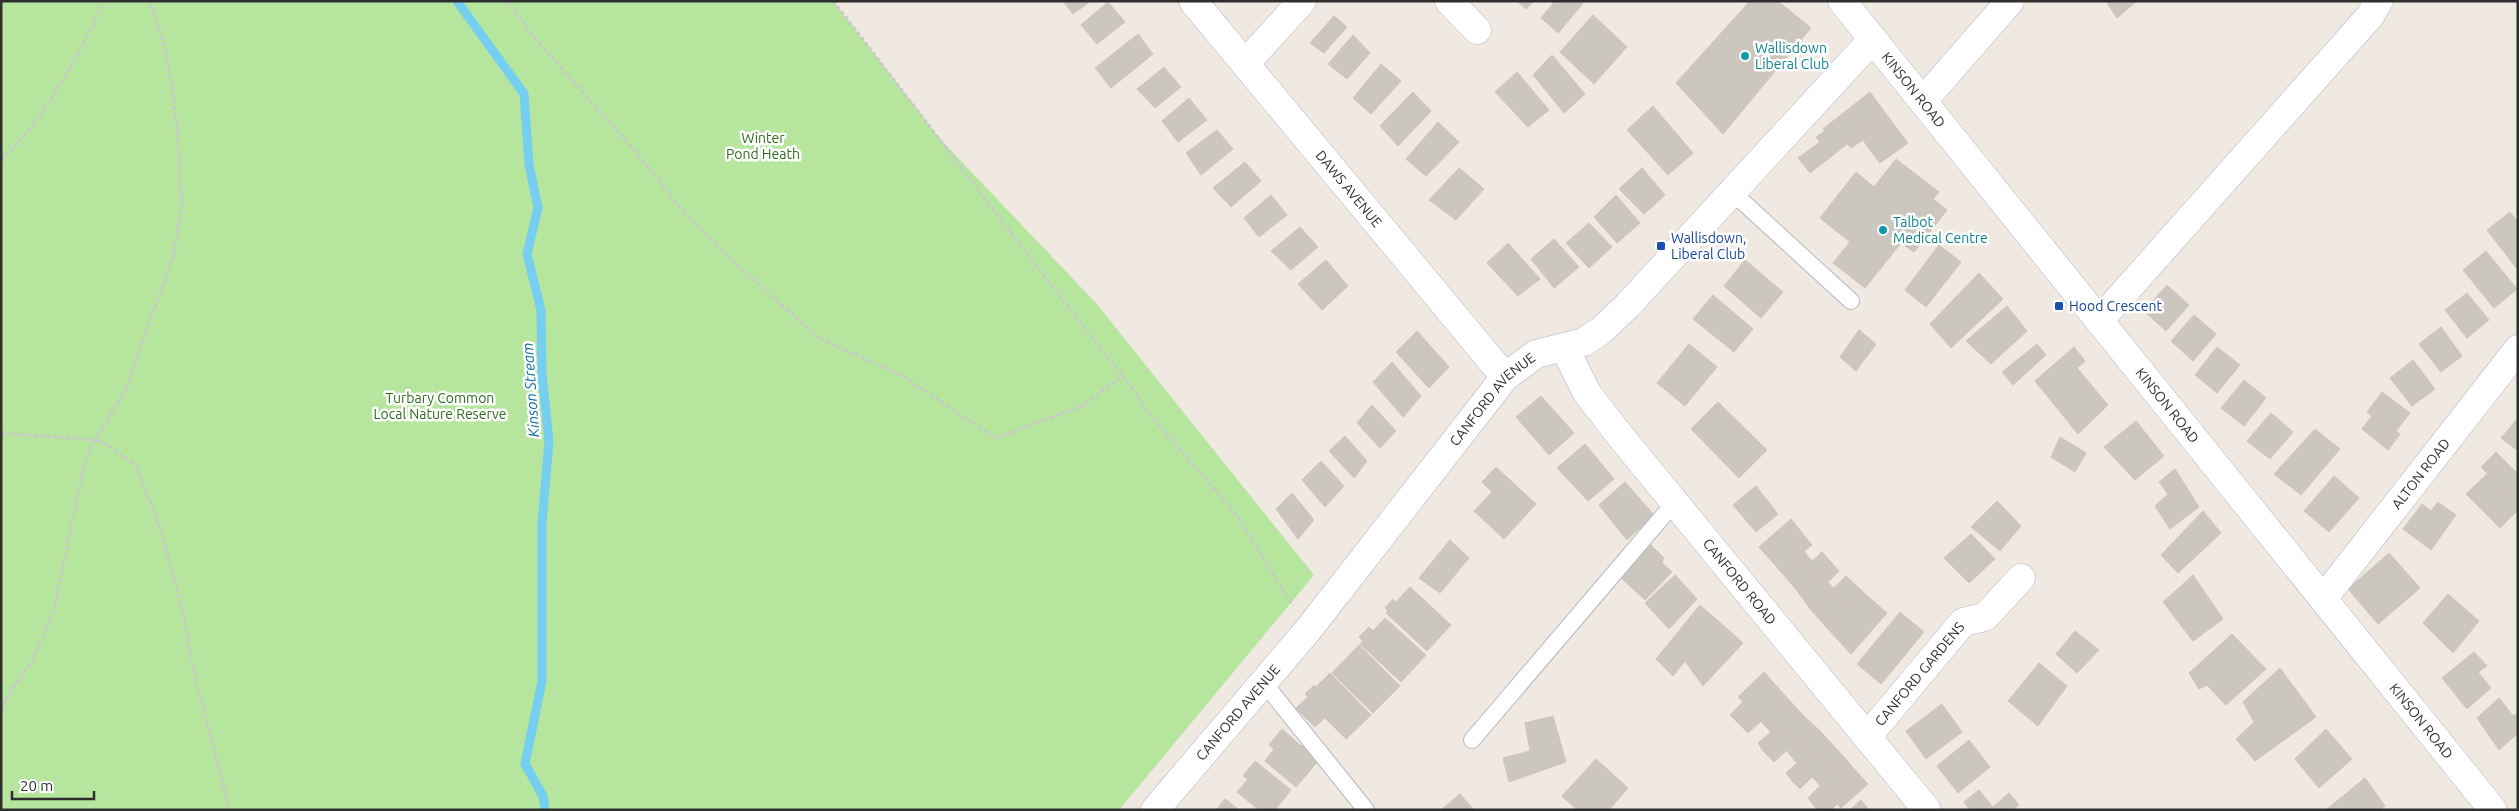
<svg xmlns="http://www.w3.org/2000/svg" width="2519" height="811" font-family="Ubuntu,sans-serif">
<rect width="100%" height="100%" fill="#efe9e1"/>
<!-- green -->
<path fill="#b6e59e" d="M1 1H833L941 140 1095 302 1314 575 1119 810H1Z"/>
<g fill="none" stroke-linecap="round" stroke-linejoin="round">
<!-- stream -->
<path stroke="#75cff0" stroke-width="9" d="M457 1 524 94 529 164 538 208 527 254 541 310 542 374 549 441 542 523V681L525 764 543 796 545 810"/>
</g>
<!-- building -->
<path fill="#cbc7bf" stroke="#cbc5ba" d="M1063 1H1091L1073 14Z
M1517 1H1534L1526 9Z
M1555 1H1585L1558 33 1541 18Z
M1750 1H1778L1811 28 1723 134 1676 83Z
M2106 1H2137L2117 18Z
M1108 2 1125 22 1097 44 1081 25Z
M1593 15 1627 47 1594 84 1560 52Z
M1334 16 1347 27 1324 53 1310 43Z
M1138 34 1153 54 1111 88 1095 68Z
M1353 35 1370 53 1347 79 1328 64Z
M1552 55 1585 94 1564 113 1533 75Z
M1381 64 1401 81 1371 114 1353 98Z
M1164 67 1181 87 1155 108 1137 89Z
M1517 72 1549 110 1528 127 1495 92Z
M1413 92 1431 111 1398 146 1380 126Z
M1870 92 1886 114 1810 173 1798 158 1820 142 1816 137 1825 131 1823 129Z
M1189 98 1207 120 1178 142 1162 121Z
M1653 106 1693 153 1668 175 1627 130Z
M1886 114 1895 126 1867 146 1863 140 1851 148 1847 143Z
M1438 122 1459 142 1426 176 1406 159Z
M1895 126 1908 143 1880 163 1867 146Z
M1217 130 1233 149 1201 175 1186 153Z
M1896 159 1939 192 1933 199 1947 210 1914 252 1901 243 1865 288 1833 263 1850 242 1820 218 1856 172 1874 187Z
M1245 162 1261 181 1231 207 1213 188Z
M1459 168 1484 189 1456 220 1429 200Z
M1642 168 1665 195 1644 214 1619 189Z
M1271 195 1287 215 1259 237 1244 218Z
M1616 195 1640 223 1617 243 1594 217Z
M2510 212 2518 222V270L2487 230Z
M1589 223 1612 247 1589 268 1566 243Z
M1300 227 1318 247 1291 270 1271 251Z
M1554 239 1579 267 1554 288 1531 259Z
M1508 243 1540 279 1518 296 1487 263Z
M1939 245 1961 262 1926 307 1905 290Z
M2486 251 2517 289 2494 308 2463 270Z
M1326 260 1348 286 1322 310 1298 284Z
M1745 260 1783 292 1761 318 1724 286Z
M1979 273 2003 299 1951 348 1930 324Z
M2167 285 2189 305 2166 331 2144 311Z
M2467 293 2489 320 2467 338 2445 310Z
M1713 295 1753 329 1734 352 1693 319Z
M2007 306 2027 331 1991 364 1966 341Z
M2194 315 2216 334 2193 361 2171 341Z
M2441 327 2462 356 2441 372 2419 344Z
M1859 330 1876 344 1856 371 1840 357Z
M1417 331 1449 367 1429 388 1396 352Z
M1689 344 1717 367 1685 406 1657 383Z
M2037 344 2046 355 2013 385 2002 372Z
M2074 347 2085 361 2077 368 2108 405 2078 434 2035 381Z
M2217 347 2240 365 2217 393 2195 375Z
M2413 360 2435 389 2412 406 2390 378Z
M1392 362 1421 396 1403 417 1373 382Z
M2244 380 2266 398 2244 426 2221 408Z
M2382 392 2410 413 2396 431 2400 434 2388 450 2362 429 2372 416 2367 412Z
M1541 396 1574 433 1549 455 1516 417Z
M1718 402 1767 450 1739 478 1691 429Z
M1372 405 1396 431 1380 448 1357 423Z
M2271 413 2293 432 2270 459 2247 441Z
M2518 418V451L2501 438Z
M2136 421 2164 456 2135 480 2104 447Z
M2315 429 2340 449 2301 495 2274 474Z
M1345 436 1367 461 1354 478 1329 451Z
M2060 437 2086 453 2075 472 2051 457Z
M1585 444 1614 479 1588 501 1557 468Z
M2496 452 2518 474V505L2481 467Z
M1321 461 1344 486 1325 507 1302 480Z
M1496 467 1536 504 1504 539 1474 511 1492 492 1482 482Z
M2175 469 2199 507 2170 529 2155 506 2168 494 2159 482Z
M2487 474 2518 505V510L2500 528 2466 494Z
M2334 476 2359 498 2329 532 2304 511Z
M1625 482 1654 515 1627 540 1599 505Z
M1756 486 1778 514 1756 532 1733 505Z
M1292 493 1314 520 1298 539 1276 509Z
M1997 501 2021 526 2000 551 1971 527Z
M2438 502 2456 515 2431 550 2403 529 2422 504 2431 511Z
M2203 511 2221 533 2178 573 2161 555Z
M1791 519 1812 545 1804 551 1806 554 1783 574 1759 547Z
M1971 534 1995 559 1969 583 1944 558Z
M1450 540 1469 558 1440 593 1419 578Z
M1650 544 1664 558 1662 563 1672 572 1645 600 1619 576Z
M1822 552 1831 562 1798 592 1783 574 1806 554 1812 561Z
M2389 553 2420 588 2378 624 2348 589Z
M1831 562 1839 571 1828 582 1834 589 1811 610 1798 592Z
M1675 575 1697 599 1669 629 1645 603Z
M2193 575 2223 619 2193 641 2163 602Z
M1846 576 1863 592 1827 628 1811 610Z
M1410 587 1451 625 1427 651 1386 613 1388 611 1385 608 1393 599 1396 602Z
M1863 592 1887 613 1851 654 1827 628Z
M2448 594 2479 621 2453 653 2423 623Z
M1700 605 1743 643 1703 686 1685 661 1673 676 1656 659Z
M1900 612 1924 632 1881 684 1857 664Z
M1385 618 1426 655 1401 682 1360 644 1363 641 1359 637 1369 627 1373 631Z
M2075 631 2099 650 2077 673 2056 654Z
M2232 634 2266 669 2226 705 2207 685 2199 689 2189 673Z
M1359 645 1400 686 1373 713 1332 673Z
M2474 652 2487 666 2478 672 2491 688 2467 709 2442 678Z
M2039 663 2067 686 2038 726 2008 701Z
M2280 668 2316 717 2255 761 2236 739 2254 722 2243 702Z
M1764 672 1780 690 1741 726 1730 715 1743 702 1738 697Z
M1330 673 1371 715 1346 739 1325 718 1315 727 1296 708 1308 697 1305 694 1314 685 1316 687Z
M1780 690 1791 702 1765 726 1761 721 1748 733 1741 726Z
M2499 698 2513 716 2518 713V733L2499 750 2477 718Z
M1791 702 1804 716 1764 752 1758 743 1771 732 1765 726Z
M1942 704 1962 732 1926 759 1906 731Z
M1553 716 1566 762 1509 782 1503 758 1530 751 1525 723Z
M1804 716 1818 729 1790 755 1787 750 1774 762 1764 752Z
M1282 729 1301 746 1309 737 1326 752 1296 787 1265 761 1274 749 1269 745Z
M1818 729 1832 744 1792 781 1786 773 1797 763 1790 755Z
M2326 729 2352 759 2319 788 2295 759Z
M1969 740 1990 767 1958 793 1937 766Z
M1832 744 1844 757 1817 782 1812 777 1800 789 1792 781Z
M1844 757 1857 772 1816 808 1808 798 1820 786 1817 782Z
M1596 759 1628 788 1609 810H1577L1562 796Z
M1255 761 1291 790 1275 810H1259L1237 792 1248 779 1243 776Z
M1857 772 1868 784 1841 808 1837 804 1831 810H1818L1816 808Z
M2365 778 2385 806 2380 810H2326Z
M1979 790 1993 807 2009 793 2019 805 2013 810H1970L1964 802Z
M1460 794 1474 810H1441Z
M1225 799 1239 810H1216Z
M1861 800 1869 810H1850Z"/>
<g fill="none" stroke-linecap="round" stroke-linejoin="round">
<defs>
<path id="lane" d="M1732 192 1851 301
M1264 683 1366 810
M1472 740 1675 502"/>
<g id="street">
<path id="s1" d="M1193 1 1505 377"/>
<path d="M1449 1 1477 30"/>
<path d="M1245 64 1302 1"/>
<path d="M1923 101 2010 1"/>
<path d="M2099 321 2370 16 2379 1"/>
<path id="s2" d="M1564 347 1587 393 1621 437 1927 810"/>
<path id="s3" d="M2323 599 2518 349"/>
<path id="s4" d="M1867 737 1963 622 1985 617 2021 578"/>
<path id="s5" d="M1155 810 1308 630 1505 377 1536 354 1584 342 1602 330 1628 305 1873 39"/>
</g>
<g id="secondary">
<path id="s6" d="M1842 1 2493 810"/>
</g>
</defs>
<!-- lane casing -->
<use href="#lane" stroke="#b4b7c1" stroke-width="18"/>
<!-- street casing -->
<use href="#street" stroke="#b4b7c1" stroke-width="29"/>
<!-- secondary casing -->
<use href="#secondary" stroke="#b4b7c1" stroke-width="29"/>
<!-- path -->
<path stroke="#c9c9c9" stroke-width="3" stroke-dasharray="4 2.5" stroke-linecap="butt" d="M507 1 534 37 635 151 680 207 720 249 817 337 903 376 996 438 1082 406 1123 376
M833 1C935 132 1033 264 1137 394L1145 409 1236 514 1293 606
M1 160C46 119 78 56 104 1
M1 433 95 440 125 392 173 256 182 206 178 138 173 95 164 44 149 1
M1 711 10 692 33 659 54 610 85 461 95 440 101 441 136 465 162 534 183 612 194 672 230 810"/>
<!-- lane -->
<use href="#lane" stroke="#fff" stroke-width="16"/>
<!-- street -->
<use href="#street" stroke="#fff" stroke-width="28"/>
<!-- secondary -->
<use href="#secondary" stroke="#fff" stroke-width="28"/>
</g>
<!-- markers -->
<g fill="#0f9aa8" stroke="#fff" stroke-width="2">
<circle cx="1745" cy="56" r="5"/>
<circle cx="1883" cy="230" r="5"/>
</g>
<g fill="#1a4fb4" stroke="#fff" stroke-width="2">
<rect x="1656" y="241" width="10" height="10" rx="2.5"/>
<rect x="2054" y="301" width="10" height="10" rx="2.5"/>
</g>
<g text-anchor="middle" stroke-width="5" stroke-linejoin="round" paint-order="stroke">
<!-- culture labels -->
<g font-size="14" fill="#0d838f" stroke="#fff" text-anchor="start">
<text x="1755" y="53">Wallisdown<tspan x="1755" dy="16">Liberal Club</tspan></text>
<text x="1893" y="227">Talbot<tspan x="1893" dy="16">Medical Centre</tspan></text>
</g>
<!-- street labels -->
<g font-size="14" fill="#2e2e2e" stroke="#fff">
<text dy="5" stroke="none"><textPath href="#s6" startOffset="114">KINSON ROAD</textPath></text>
<text dy="5" stroke="none"><textPath href="#s1" startOffset="244">DAWS AVENUE</textPath></text>
<text dy="5" stroke="none"><textPath href="#s5" startOffset="532">CANFORD AVENUE</textPath></text>
<text dy="5" stroke="none"><textPath href="#s6" startOffset="519">KINSON ROAD</textPath></text>
<text dy="5" stroke="none"><textPath href="#s3" startOffset="159">ALTON ROAD</textPath></text>
<text dy="5" stroke="none"><textPath href="#s2" startOffset="294">CANFORD ROAD</textPath></text>
<text dy="5" stroke="none"><textPath href="#s4" startOffset="82">CANFORD GARDENS</textPath></text>
<text dy="5" stroke="none"><textPath href="#s5" startOffset="128">CANFORD AVENUE</textPath></text>
<text dy="5" stroke="none"><textPath href="#s6" startOffset="924">KINSON ROAD</textPath></text>
</g>
<!-- park labels -->
<g font-size="14" fill="#2c6e1b" stroke="#fff">
<text x="763" y="143">Winter<tspan x="763" dy="16">Pond Heath</tspan></text>
<text x="440" y="403">Turbary Common<tspan x="440" dy="16">Local Nature Reserve</tspan></text>
</g>
<!-- transit labels -->
<g font-size="14" fill="#164399" stroke="#fff" text-anchor="start">
<text x="1671" y="243">Wallisdown,<tspan x="1671" dy="16">Liberal Club</tspan></text>
<text x="2069" y="311">Hood Crescent</text>
</g>
<!-- water labels -->
<g font-size="15" font-style="italic" fill="#0d6fa3" stroke="#fff">
<text transform="translate(531 390) rotate(-94)" y="5">Kinson Stream</text>
</g>
</g>
<!-- border -->
<rect width="2519" height="811" fill="none" stroke="#2e2e2e" stroke-width="5"/>
<!-- scale -->
<path d="M12 791v8h82v-8" fill="none" stroke="#2e2e2e" stroke-width="2.5"/>
<text x="20" y="791" font-size="15" fill="#2e2e2e" stroke="#ffffff" stroke-width="4" paint-order="stroke">20 m</text>
</svg>
